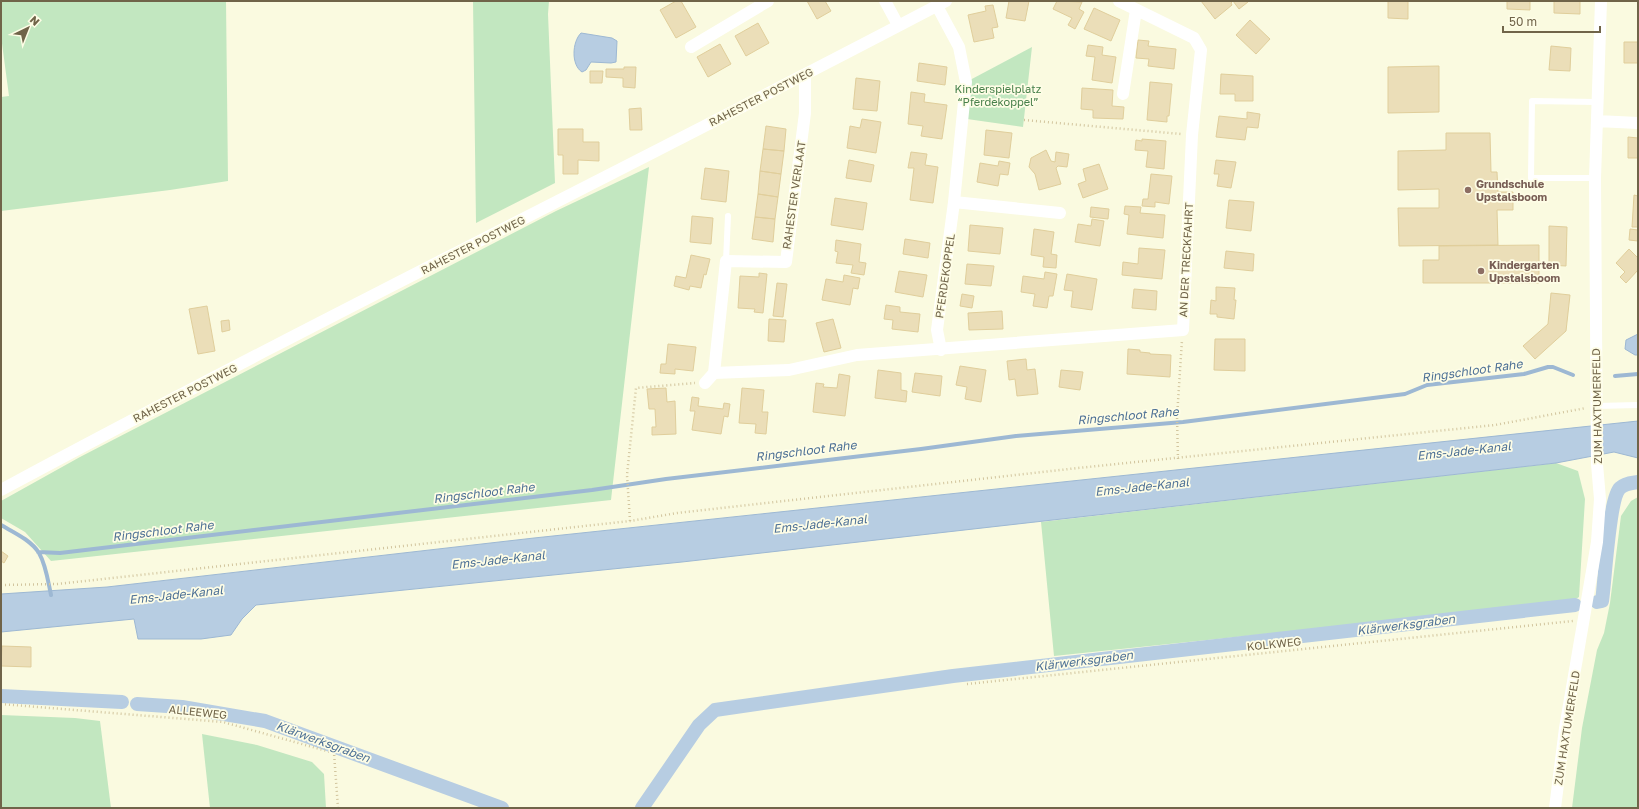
<svg xmlns="http://www.w3.org/2000/svg" width="1639" height="809" font-family="'Golos Text',sans-serif">
<rect width="100%" height="100%" fill="#fafae0"/>
<!-- green -->
<path fill="#c2e7c0" d="M1 1H226L228 181 170 190 1 211V97L9 96 1 36Z
M473 1H549L548 14 555 183 476 223Z
M1032 47 1023 127 967 119 970 80Z
M649 167 611 500 51 561 25 532 1 518V501L80 457 556 211Z
M1556 463 1578 471 1585 499 1579 597 1571 602 1054 656 1041 522Z
M1638 497V808H1572L1582 728 1597 650 1604 633 1610 603 1621 516 1631 501Z
M1 715 75 718 100 721 111 808H1Z
M202 734 257 745 312 762 324 774 326 808H210Z"/>
<!-- water -->
<path fill="#b7cde2" stroke="#9db8d3" d="M581 33 612 38 617 41 616 62 611 63 591 62 586 70 582 72C571 65 572 42 581 33Z
M1638 334V355H1635L1625 349 1626 340Z
M1638 421V458L1614 452 1556 463 682 562 256 605 242 619 231 635 201 639H138L134 619 1 632V594L107 587 534 538Z"/>
<g fill="none" stroke-linecap="round" stroke-linejoin="round">
<!-- stream -->
<path stroke="#9db8d3" stroke-width="4" d="M1615 376 1638 374
M1 525C13 532 31 540 39 553 46 565 48 581 51 595
M38 552 60 553 592 490 666 479 921 449 1016 436 1183 422 1405 394 1427 385 1524 374 1548 367H1553L1573 375"/>
<!-- canal -->
<path stroke="#b7cde2" stroke-width="14" d="M1597 602 1602 601C1605 581 1609 498 1620 488 1625 483 1632 483 1638 482
M1 696 122 702
M137 704 182 707 265 721 502 808
M642 808 699 725 715 710 953 676 1575 605"/>
</g>
<!-- building -->
<path fill="#ebdeb8" stroke="#e0ce9b" d="M676 1H681L696 27 676 38 660 10Z
M807 1H825L831 11 817 19Z
M1009 1H1029L1025 21 1006 18Z
M1057 1 1082 2 1079 9 1084 12 1075 29 1068 25 1072 18 1053 9Z
M1201 1H1248V2L1239 9 1233 1 1231 3 1232 5 1215 19Z
M1385 1H1408V19L1388 18V1Z
M1507 1H1530V10L1507 9Z
M1554 1H1580V14L1554 13Z
M993 5 998 27 992 28 994 38 974 42 968 15 986 11 985 6Z
M1094 8 1120 20 1111 41 1084 29Z
M1250 20 1270 39 1256 54 1236 35Z
M758 23 769 43 746 56 735 36Z
M1138 40 1149 41 1148 46 1176 49 1174 69 1148 66 1149 59 1136 58Z
M1624 42H1638V63H1624Z
M720 44 731 64 708 77 697 57Z
M1088 45 1103 47 1102 55 1116 57 1112 83 1092 80 1095 57 1086 56Z
M1551 46 1571 48 1570 71 1549 70Z
M919 63 947 67 945 85 917 81Z
M1439 66V112L1388 113V67Z
M624 67H636L635 88 623 87V78L606 77V69H624Z
M590 71H603L602 83H590Z
M1221 74 1253 76V101H1235V94H1220Z
M856 78 880 81 877 111 853 109Z
M1150 82 1172 84 1169 116H1167V122L1147 120Z
M1082 88 1113 90 1112 106 1124 107 1123 119 1093 118V110L1081 109Z
M911 92 925 94 924 102 947 105 942 139 921 136 923 126 908 124Z
M641 108 642 130H630L629 109Z
M1247 112 1260 114 1258 128 1247 127 1245 140 1216 137 1219 116 1247 119Z
M862 119 881 122 876 153 847 148 850 126 860 128Z
M766 126 786 129 784 151 763 149Z
M558 129H583V142H599V161L578 160V174H563V155H558Z
M986 130 1012 133 1009 158 984 155Z
M1446 133H1490L1491 172H1497L1498 192H1513V210H1497L1498 245 1399 246 1398 208H1439V189L1398 190V151L1446 150Z
M1628 137 1638 138V158H1628Z
M1142 139 1166 141 1164 169 1146 167 1148 151 1135 150 1136 140 1142 141Z
M763 149 784 151 781 174 760 171Z
M1046 150 1051 161 1055 162 1056 152 1069 154 1067 167 1058 166 1056 168 1061 184 1039 190 1035 174 1029 167 1031 158Z
M911 152 927 154 925 165 938 167 933 203 910 200 914 168H908Z
M849 160 874 165 871 182 846 178Z
M1216 160 1236 162 1231 188 1217 186 1219 174H1214Z
M999 161 1010 163 1008 175 1000 174 998 186 977 182 980 163 998 166Z
M1099 164 1108 189 1083 198 1078 184 1086 181 1083 169Z
M705 168 729 171 726 202 701 199Z
M760 171 781 174 778 197 758 194Z
M1151 174 1172 176 1169 204 1155 202V207L1142 206 1143 199H1148Z
M758 194 778 197 775 219 755 217Z
M1634 195 1638 196V227H1632Z
M835 198 867 203 863 230 831 225Z
M1229 200 1254 202 1251 231 1226 228Z
M1125 206 1141 207 1140 213 1165 215 1163 238 1127 234 1129 215 1124 214Z
M1091 207 1109 209 1108 219 1090 217Z
M692 216 713 218 711 244 690 242Z
M755 217 775 219 773 242 752 239Z
M1092 219 1104 221 1100 246 1075 242 1078 224 1091 226Z
M970 225 1003 228 1000 254 968 251Z
M1549 226 1567 227 1566 266 1549 265Z
M1034 229 1054 232 1051 254 1057 255 1056 268 1043 267 1044 257 1031 255Z
M1630 229 1638 230V241L1629 240Z
M905 239 930 243 928 258 903 254Z
M836 240 861 244 859 262 866 263 864 275 851 273 853 265 836 263 838 252 835 251Z
M1539 245V283H1423V260H1439V246Z
M1139 248 1165 250 1162 279 1122 275 1123 262 1138 264Z
M1629 249 1638 258V270L1626 283 1620 277 1625 272 1616 263Z
M1226 251 1254 254 1253 271 1224 268Z
M691 255 710 259 706 275 704 274 701 288 690 286 689 290 674 286 676 276 686 278Z
M967 264 994 266 991 286 965 284Z
M899 271 927 275 923 297 895 292Z
M1045 272 1057 274 1053 296H1049L1047 308 1033 306 1035 294 1021 292 1023 276 1044 279Z
M759 273 767 274 763 313 754 312 755 309 738 308 740 276 759 277Z
M1067 274 1097 279 1092 310 1071 307 1073 291 1064 290Z
M844 275 860 278 858 289 853 288 850 305 822 300 826 279 843 282Z
M777 283 787 284 783 317 773 316Z
M1216 287 1235 288 1234 300H1236L1234 319 1217 317V314H1210L1211 300 1216 301Z
M1134 289 1157 291 1156 310 1132 308Z
M1551 293 1570 295 1566 331 1535 359 1523 346 1548 324Z
M962 294 974 296 972 308 960 306Z
M886 305 900 307V312L920 314 918 332 892 329 893 320 884 319Z
M207 306 215 351 198 354 189 309Z
M1002 311 1003 329 969 330 968 313Z
M769 319 786 320 784 342 768 341Z
M833 319 841 348 824 352 816 323Z
M229 320 230 330 222 332 221 321Z
M1215 339H1245V371L1214 370Z
M668 344 696 347 693 371 675 369V374L660 373 661 364H666Z
M1128 349 1140 350V352L1150 353V354L1171 355 1170 377 1127 374Z
M1026 359 1027 370 1035 369 1038 394 1017 396 1015 379 1009 380 1007 361Z
M960 366 986 370 981 402 965 399 967 387 956 385Z
M878 370 901 373V390L907 391 906 402 875 398Z
M1061 370 1083 372 1080 390 1059 387Z
M915 373 942 376 940 396 912 392Z
M839 374 850 376 845 416 813 412 816 383 824 384 823 387 837 388Z
M666 388 667 402 675 401 676 434 652 435V427H656L655 409H649L647 389Z
M742 388 764 390 762 412H768L766 434 755 433 756 424 739 423Z
M692 397 699 398 698 406 723 409 724 403 730 404 728 417 724 416 721 434 692 430 695 411H690Z
M1 551 8 556 4 563 1 561Z
M2 646 31 647V667L1 666Z"/>
<g fill="none" stroke-linecap="round" stroke-linejoin="round">
<!-- path -->
<path stroke="#d2c59e" stroke-width="2.5" stroke-dasharray="1 3" stroke-linecap="butt" d="M1024 120 1181 134
M1178 459 1177 417 1182 340
M630 521 627 475 636 388 695 383
M1 585 57 584 85 581 630 521 677 513 1078 468 1495 425 1586 408
M967 684 1573 621
M1 704 223 722 334 753 338 808"/>
<!-- lane -->
<path stroke="#fff" stroke-width="6" d="M1595 178H1531L1532 101 1597 102
M726 261 728 216
M1596 406 1638 405"/>
<!-- street -->
<path stroke="#fff" stroke-width="12" d="M885 1 898 25
M937 6 959 47 966 82 954 202 937 330 941 350
M691 47 768 1
M1123 94 1136 10
M1597 121 1638 123
M954 202 1060 213
M714 373 726 261 786 262 805 113V75
M705 383 714 373 789 370 857 355 1183 330 1192 135 1201 50 1194 38 1119 1
M1 490C313 322 632 166 946 1
M1555 808 1565 728 1597 542 1600 499 1597 464 1595 178 1601 1"/>
</g>
<!-- markers -->
<g fill="#8d6e63" stroke="#fefde6" stroke-width="1.5">
<circle cx="1468" cy="190" r="4"/>
<circle cx="1481" cy="271" r="4"/>
</g>
<g text-anchor="middle" stroke-width="3.5" stroke-linejoin="round" paint-order="stroke">
<!-- park labels -->
<g font-size="11" fill="#48804b" stroke="#fefde6">
<text x="998" y="93">Kinderspielplatz<tspan x="998" dy="13">“Pferdekoppel”</tspan></text>
</g>
<!-- street labels -->
<g font-size="11" fill="#706449" stroke="#fefde6">
<text transform="translate(761 97) rotate(-27)" y="4">RAHESTER POSTWEG</text>
<text transform="translate(794 195) rotate(-82)" y="4">RAHESTER VERLAAT</text>
<text transform="translate(473 245) rotate(-27)" y="4">RAHESTER POSTWEG</text>
<text transform="translate(1186 260) rotate(-87)" y="4">AN DER TRECKFAHRT</text>
<text transform="translate(945 276) rotate(-82)" y="4">PFERDEKOPPEL</text>
<text transform="translate(185 393) rotate(-27)" y="4">RAHESTER POSTWEG</text>
<text transform="translate(1597 406) rotate(-91)" y="4">ZUM HAXTUMERFELD</text>
<text transform="translate(1274 644) rotate(-6)" y="4">KOLKWEG</text>
<text transform="translate(198 712) rotate(6)" y="4">ALLEEWEG</text>
<text transform="translate(1567 728) rotate(-81)" y="4">ZUM HAXTUMERFELD</text>
</g>
<!-- education labels -->
<g font-size="11" font-weight="bold" fill="#785e54" stroke="#fefde6" text-anchor="start">
<text x="1476" y="188">Grundschule<tspan x="1476" dy="13">Upstalsboom</tspan></text>
<text x="1489" y="269">Kindergarten<tspan x="1489" dy="13">Upstalsboom</tspan></text>
</g>
<!-- water labels -->
<g font-size="12" font-style="italic" fill="#4e7196" stroke="#fefde6">
<text transform="translate(1472 371) rotate(-8)" y="4">Ringschloot Rahe</text>
<text transform="translate(1128 416) rotate(-5)" y="4">Ringschloot Rahe</text>
<text transform="translate(806 451) rotate(-7)" y="4">Ringschloot Rahe</text>
<text transform="translate(1464 451) rotate(-6)" y="4">Ems-Jade-Kanal</text>
<text transform="translate(1142 487) rotate(-6)" y="4">Ems-Jade-Kanal</text>
<text transform="translate(484 493) rotate(-7)" y="4">Ringschloot Rahe</text>
<text transform="translate(820 524) rotate(-6)" y="4">Ems-Jade-Kanal</text>
<text transform="translate(163 531) rotate(-7)" y="4">Ringschloot Rahe</text>
<text transform="translate(498 560) rotate(-6)" y="4">Ems-Jade-Kanal</text>
<text transform="translate(176 595) rotate(-6)" y="4">Ems-Jade-Kanal</text>
<text transform="translate(1406 625) rotate(-7)" y="4">Klärwerksgraben</text>
<text transform="translate(1084 661) rotate(-7)" y="4">Klärwerksgraben</text>
<text transform="translate(323 742) rotate(20)" y="4">Klärwerksgraben</text>
</g>
</g>
<!-- border -->
<rect width="1639" height="809" fill="none" stroke="#706449" stroke-width="4"/>
<!-- north arrow -->
<g transform="translate(28 28) rotate(43)" stroke="#fefde6" stroke-width="3" paint-order="stroke">
<path d="M0-3L7 15L0 10L-7 15Z" fill="#706449"/>
<text y="-6" font-size="11" font-weight="bold" text-anchor="middle" fill="#706449">N</text>
</g>
<!-- scale -->
<path d="M1503 26v6h97v-6" fill="none" stroke="#706449" stroke-width="2"/>
<text x="1509" y="26" font-size="12" fill="#706449" stroke="#fefde6" stroke-width="3" paint-order="stroke">50 m</text>
</svg>
